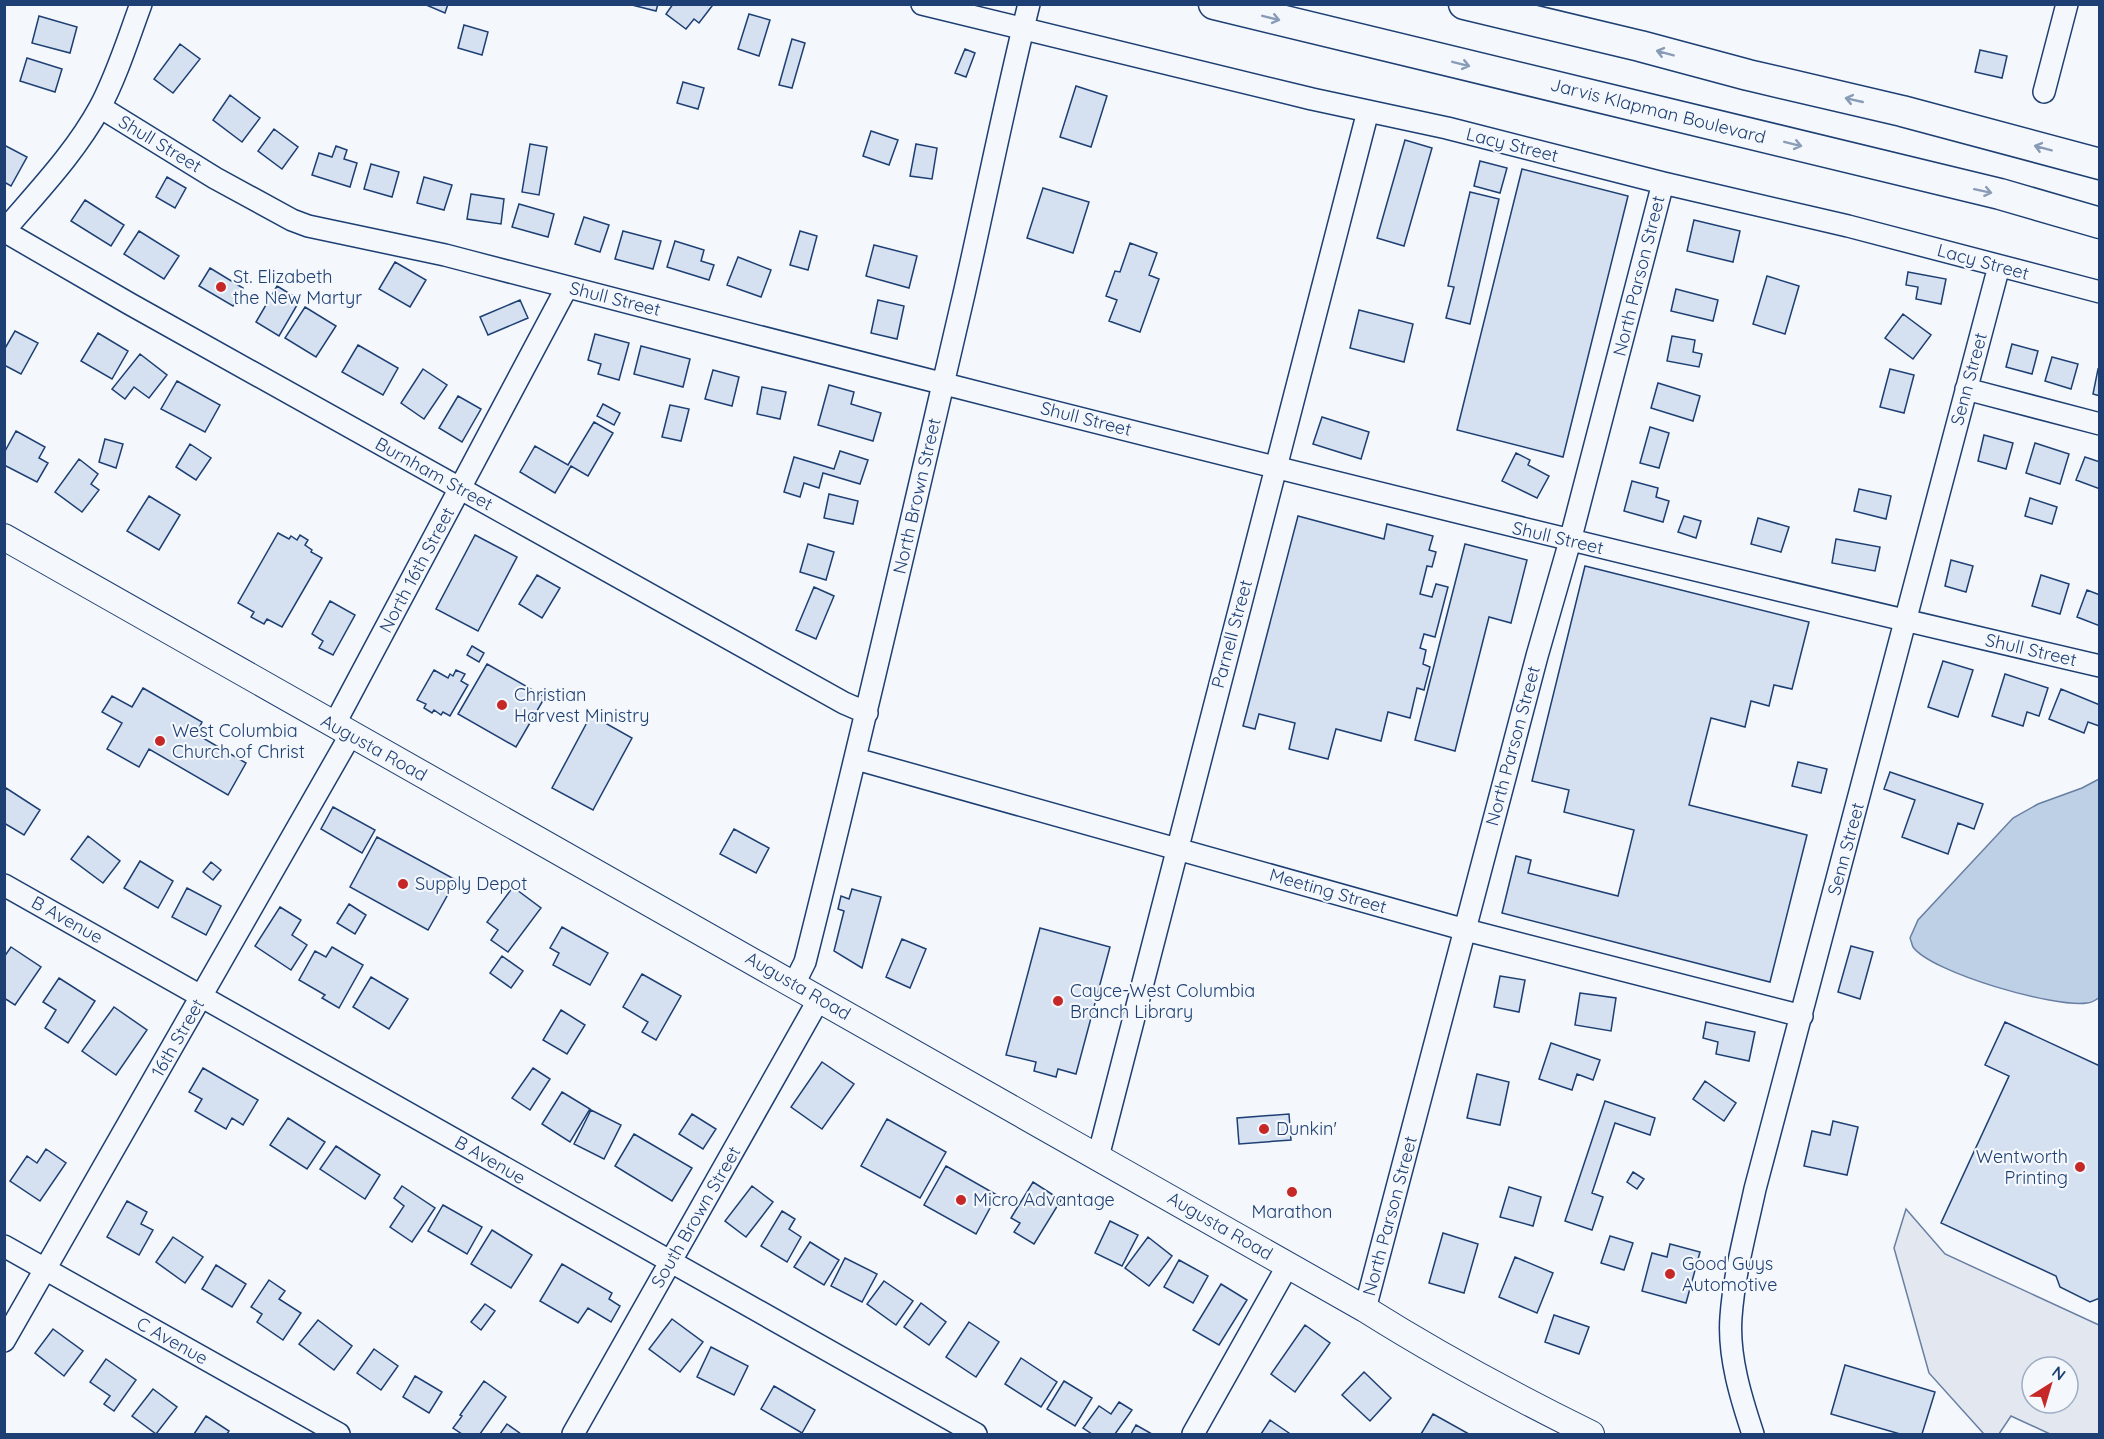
<svg xmlns="http://www.w3.org/2000/svg" width="2104" height="1439" font-family="Quicksand,sans-serif">
<rect width="100%" height="100%" fill="#f4f7fb"/>
<!-- parking -->
<path fill="#e3e8f0" stroke="#687fa3" stroke-width="1.5" fill-rule="evenodd" d="M1906 1209 1945 1254 2099 1325V1434H2050L2011 1416 1999 1434H1984L1929 1373 1894 1248ZM2032 1367H2068V1403H2032Z"/>
<!-- water -->
<path fill="#bed0e5" stroke="#687fa3" stroke-width="1.5" d="M2099 779 2100 997C2096 1000 2092 1003 2087 1003 2055 1008 1932 973 1913 947 1912 945 1911 940 1910 938L1918 920 2013 818 2038 804 2082 788Z"/>
<!-- building -->
<path fill="#d5e0f0" stroke="#1d3f73" stroke-width="1.5" d="M424 4H448L445 13Z
M628 4H658L656 11Z
M673 4H710L712 6 699 23 694 19 686 29 666 14Z
M749 14 770 20 759 56 738 49Z
M39 16 77 27 70 53 32 43Z
M464 25 488 32 482 55 458 48Z
M792 39 805 43 792 88 779 85Z
M180 44 200 59 173 93 154 79Z
M965 49 975 53 966 77 955 73Z
M1980 50 2007 56 2002 78 1975 72Z
M27 58 62 69 55 92 20 81Z
M683 82 704 88 698 109 677 103Z
M1076 86 1107 96 1091 147 1060 137Z
M230 95 260 118 242 142 213 120Z
M274 129 298 147 282 169 258 151Z
M871 131 898 140 889 165 863 156Z
M1405 140 1432 148 1404 246 1377 238Z
M530 144 547 147 539 195 522 192Z
M916 144 937 148 932 179 910 176Z
M4 145 27 157 11 186 4 182Z
M336 146 347 150 344 159 357 163 350 187 312 175 319 153 332 157Z
M1480 161 1507 168 1500 193 1474 186Z
M371 164 399 172 392 197 364 189Z
M1522 169 1628 196 1563 457 1457 430Z
M167 177 186 188 175 208 156 197Z
M424 177 452 185 444 210 417 203Z
M1043 188 1089 202 1073 253 1027 238Z
M1470 192 1499 199 1470 324 1446 318 1454 287 1448 286Z
M471 194 504 199 501 224 467 219Z
M85 200 124 225 111 246 71 221Z
M519 204 554 214 548 237 512 227Z
M584 217 609 225 600 252 575 244Z
M1694 220 1740 231 1733 262 1687 251Z
M139 231 179 256 164 279 124 254Z
M623 231 661 241 653 269 615 259Z
M800 231 817 236 808 270 790 265Z
M675 241 704 250 701 261 714 265 709 280 667 267Z
M1130 243 1157 253 1149 275 1159 279 1140 332 1109 321 1117 300 1106 296 1115 271 1120 272Z
M874 245 917 256 909 288 866 276Z
M738 257 771 270 761 297 727 285Z
M395 262 426 280 410 307 379 289Z
M210 268 243 288 233 306 199 286Z
M1908 272 1946 279 1941 304 1916 299 1918 287 1906 285Z
M1767 276 1799 286 1785 334 1753 324Z
M277 286 300 300 279 336 256 322Z
M1676 289 1718 300 1713 321 1671 311Z
M520 300 528 318 488 335 480 317Z
M878 300 904 306 897 339 871 333Z
M305 307 336 326 316 357 285 338Z
M1359 310 1413 324 1404 362 1350 348Z
M1903 314 1931 335 1913 359 1885 338Z
M15 331 38 343 21 374 4 365V350Z
M98 333 128 351 112 379 81 361Z
M595 334 629 343 619 380 598 374 601 364 588 360Z
M1672 336 1695 340 1693 352 1702 354 1699 367 1667 361Z
M2012 344 2038 351 2032 374 2006 367Z
M358 345 398 368 383 395 342 372Z
M641 346 690 359 683 387 634 374Z
M140 354 167 375 149 398 134 387 125 399 112 389Z
M2052 357 2078 364 2071 389 2045 381Z
M423 369 447 385 424 419 401 403Z
M1890 369 1914 375 1904 413 1880 407Z
M2098 369 2100 370V396L2093 394Z
M713 370 739 377 732 406 705 399Z
M177 381 220 405 205 432 161 409Z
M1658 383 1700 396 1693 421 1651 408Z
M829 385 854 392 851 404 881 413 873 441 818 425Z
M762 387 786 392 780 419 757 414Z
M458 396 481 409 462 442 439 428Z
M603 404 620 413 614 425 597 416Z
M670 405 689 409 681 441 662 437Z
M1322 417 1369 432 1361 459 1313 444Z
M594 422 613 433 588 476 571 466 555 493 520 472 535 446 568 465Z
M1650 427 1669 433 1659 468 1640 463Z
M16 431 45 447 39 458 48 463 37 482 4 465V453Z
M1984 435 2013 443 2006 469 1978 461Z
M105 439 123 444 116 468 99 462Z
M2035 443 2069 454 2060 484 2026 473Z
M190 444 211 458 196 480 176 467Z
M840 451 868 460 860 484 823 473 819 488 804 483 800 497 784 492 794 457 834 469Z
M1516 453 1530 460 1528 465 1549 476 1537 498 1502 481Z
M2085 457 2100 462V489L2076 480Z
M79 459 98 474 91 484 99 490 82 512 55 492Z
M1632 481 1658 488 1656 497 1669 501 1663 522 1624 511Z
M1859 489 1891 496 1886 519 1854 511Z
M829 494 858 501 853 524 824 518Z
M149 496 180 515 159 550 127 531Z
M2030 498 2057 507 2052 524 2025 516Z
M1298 516 1384 539 1387 524 1433 536 1429 550 1436 552 1432 567 1427 566 1420 594 1432 597 1436 584 1448 587 1435 637 1424 634 1420 648 1426 650 1423 664 1430 667 1424 690 1417 688 1410 718 1388 712 1381 741 1336 729 1328 759 1289 749 1295 723 1259 714 1255 729 1243 726Z
M1684 516 1701 521 1696 538 1678 532Z
M1758 518 1789 527 1781 552 1751 544Z
M278 533 289 539 291 536 297 540 300 535 308 540 305 545 312 550 311 552 322 558 282 627 267 619 264 624 251 617 254 612 238 603Z
M475 535 517 557 478 631 436 609Z
M1836 539 1880 547 1875 571 1832 563Z
M808 544 834 552 826 580 800 572Z
M1465 544 1527 560 1511 623 1489 617 1455 751 1415 740Z
M1951 560 1973 566 1966 592 1945 586Z
M1585 566 1809 622 1792 689 1774 685 1769 706 1751 701 1745 727 1711 718 1689 805 1807 835 1770 982 1502 913 1516 856 1531 860 1528 873 1618 896 1634 830 1564 812 1569 790 1532 781Z
M537 575 560 588 542 618 519 604Z
M2041 575 2069 584 2060 614 2032 606Z
M814 587 834 596 816 639 796 630Z
M2087 590 2100 595V626L2077 617Z
M330 601 355 615 333 655 319 648 323 641 312 634Z
M472 646 484 653 479 662 467 655Z
M1943 661 1973 670 1958 717 1928 707Z
M487 664 545 697 516 747 458 714Z
M434 670 448 678 450 674 453 676 456 670 465 674 461 681 468 685 450 716 443 712 441 715 434 710 432 713 424 708 426 704 417 700Z
M2005 674 2048 688 2039 716 2027 712 2023 726 1992 716Z
M143 688 202 722 196 734 246 763 228 795 149 749 139 767 107 749 122 723 102 712 112 696 132 707Z
M2061 689 2100 705 2099 726 2088 722 2084 733 2049 719Z
M591 715 632 738 593 810 552 788Z
M1798 762 1827 769 1821 793 1792 786Z
M1890 772 1983 804 1974 829 1958 823 1948 854 1902 837 1915 800 1884 789Z
M6 788 40 810 24 835 4 823V791Z
M333 807 375 830 362 853 321 829Z
M734 829 769 848 756 873 720 854Z
M88 836 120 861 103 883 71 859Z
M377 837 456 880 428 930 350 887Z
M140 861 173 881 158 908 124 888Z
M211 862 221 870 213 880 203 872Z
M513 887 541 908 508 952 491 940 498 930 487 922Z
M187 888 221 906 206 935 172 917Z
M852 889 881 897 862 968 834 951 844 911 838 909 841 896 849 899Z
M349 904 366 915 355 934 337 923Z
M280 907 301 920 292 935 307 945 291 970 255 946Z
M562 927 608 953 590 985 553 965 559 953 550 948Z
M1040 928 1110 947 1076 1074 1058 1069 1056 1077 1034 1071 1036 1062 1006 1055Z
M902 939 926 949 910 988 886 977Z
M1851 946 1873 952 1860 999 1838 992Z
M11 947 41 967 15 1005 4 998V957Z
M332 947 363 965 339 1008 322 998 325 995 299 980 315 951 326 957Z
M502 956 523 971 511 988 490 973Z
M642 974 681 996 656 1040 642 1032 648 1022 623 1007Z
M1500 976 1525 980 1519 1012 1494 1007Z
M371 977 408 999 389 1029 353 1007Z
M59 978 95 1001 68 1043 45 1028 56 1010 43 1002Z
M1580 993 1616 998 1611 1031 1575 1025Z
M114 1007 147 1030 116 1075 82 1051Z
M561 1010 585 1025 567 1054 543 1040Z
M1706 1022 1755 1032 1749 1061 1716 1054 1718 1042 1703 1038Z
M2005 1022 2100 1066V1298L2090 1302 2060 1287 2056 1276 1941 1223 2009 1076 1985 1065Z
M1551 1043 1600 1060 1593 1080 1577 1074 1572 1090 1539 1079Z
M822 1062 854 1084 822 1129 791 1107Z
M203 1068 258 1100 243 1125 232 1118 226 1129 195 1111 202 1099 189 1092Z
M533 1068 550 1079 530 1110 512 1098Z
M1477 1074 1509 1082 1500 1125 1467 1118Z
M1705 1081 1736 1103 1724 1121 1693 1099Z
M562 1092 590 1109 570 1142 542 1124Z
M1605 1101 1655 1118 1650 1135 1615 1123 1592 1193 1603 1197 1592 1230 1565 1221Z
M591 1110 621 1125 604 1159 574 1144Z
M692 1114 716 1129 703 1149 679 1134Z
M1289 1114 1291 1140 1239 1144 1237 1118Z
M288 1118 325 1142 307 1169 270 1145Z
M887 1119 946 1152 920 1198 861 1166Z
M1833 1121 1858 1127 1847 1175 1804 1166 1812 1131 1830 1135Z
M634 1134 692 1168 672 1201 615 1166Z
M336 1146 380 1175 365 1199 320 1169Z
M46 1149 66 1163 40 1201 10 1181 27 1156 37 1163Z
M946 1166 997 1195 976 1234 924 1205Z
M1633 1172 1644 1179 1637 1189 1627 1182Z
M1033 1182 1061 1200 1034 1244 1014 1232 1020 1223 1011 1218Z
M402 1186 435 1208 412 1242 390 1227 404 1206 394 1198Z
M752 1186 773 1202 746 1237 725 1221Z
M1509 1187 1541 1197 1533 1226 1500 1217Z
M127 1201 147 1212 141 1224 153 1230 139 1255 107 1237Z
M443 1205 482 1227 467 1254 428 1231Z
M782 1211 795 1219 789 1229 801 1237 787 1262 761 1246Z
M1110 1221 1138 1235 1122 1266 1095 1253Z
M492 1230 532 1255 511 1288 471 1264Z
M1443 1233 1478 1244 1464 1293 1429 1283Z
M1610 1236 1633 1243 1624 1270 1601 1263Z
M173 1237 203 1257 185 1283 156 1262Z
M1148 1237 1172 1256 1149 1286 1125 1268Z
M810 1242 839 1260 824 1285 794 1267Z
M1670 1244 1700 1252 1686 1303 1642 1291 1652 1253 1667 1257Z
M1515 1257 1553 1273 1537 1313 1499 1297Z
M845 1258 877 1274 862 1302 831 1286Z
M1179 1260 1208 1276 1193 1303 1164 1287Z
M562 1264 612 1293 609 1299 620 1306 611 1322 588 1308 578 1323 540 1301Z
M216 1265 246 1284 232 1307 202 1289Z
M269 1280 285 1291 279 1299 301 1313 283 1340 257 1322 262 1314 251 1307Z
M884 1281 913 1301 896 1325 867 1304Z
M1221 1284 1247 1300 1219 1345 1193 1330Z
M921 1303 946 1322 929 1345 904 1327Z
M485 1304 495 1311 481 1330 471 1322Z
M1554 1315 1589 1327 1579 1354 1545 1342Z
M672 1319 703 1342 680 1372 649 1349Z
M318 1320 352 1346 334 1370 299 1344Z
M969 1322 999 1342 976 1377 946 1357Z
M1305 1325 1330 1343 1295 1392 1271 1374Z
M53 1329 83 1351 64 1376 35 1353Z
M711 1347 748 1366 734 1395 697 1377Z
M374 1349 398 1366 381 1390 357 1373Z
M1021 1358 1057 1382 1041 1407 1005 1384Z
M106 1359 136 1380 114 1411 104 1404 110 1396 90 1382Z
M1845 1365 1935 1392 1922 1434H1900L1831 1414Z
M1364 1372 1391 1398 1370 1421 1342 1395Z
M415 1376 442 1392 429 1413 403 1397Z
M484 1381 506 1397 480 1434H462L453 1428 462 1416 460 1415Z
M1064 1381 1092 1398 1075 1426 1047 1409Z
M774 1386 815 1410 802 1433 761 1409Z
M153 1389 177 1407 156 1434 132 1416Z
M1119 1402 1132 1410 1115 1434H1092L1083 1428 1099 1406 1111 1414Z
M1433 1414 1469 1434H1421Z
M206 1416 229 1431 227 1434H194Z
M1270 1420 1289 1433 1288 1434H1261Z
M507 1424 521 1434H500Z
M1136 1425 1152 1434H1131Z"/>
<g fill="none" stroke-linecap="round" stroke-linejoin="round">
<defs>
<path id="minor" d="M922 4 1312 99 1447 128 1663 183 1848 226 2100 292
M2044 92 2067 4
M100 107 215 178 292 220 308 226 445 255C995 399 1546 537 2100 666
M4 231 130 304 844 703 867 713
M4 231C38 191 75 153 100 107 117 75 128 39 141 4
M1966 389 2100 424
M334 725 567 287
M856 759 1466 930 1802 1016
M4 885 976 1434
M794 984 805 962C861 740 912 517 964 294 986 197 1005 100 1029 4
M1098 1157 1368 111
M4 1246 339 1434
M1365 1309 1537 656 1570 541 1663 183
M4 1341 351 734
M573 1434 819 999
M1193 1434 1288 1265
M1753 1434C1741 1398 1728 1356 1731 1317 1734 1274 1746 1231 1755 1189L1999 266"/>
<path id="major" d="M4 537 1365 1309C1438 1355 1514 1396 1591 1434"/>
<path id="highway" d="M1214 4 2000 194 2100 223
M1464 4 1640 46 1748 75 1902 111 2100 164"/>
</defs>
<!-- minor casing -->
<use href="#minor" stroke="#1d3f73" stroke-width="24"/>
<!-- major casing -->
<use href="#major" stroke="#1d3f73" stroke-width="28"/>
<!-- highway casing -->
<use href="#highway" stroke="#1d3f73" stroke-width="33"/>
<!-- minor -->
<use href="#minor" stroke="#f4f7fb" stroke-width="21"/>
<!-- major -->
<use href="#major" stroke="#f4f7fb" stroke-width="26"/>
<!-- highway -->
<use href="#highway" stroke="#f4f7fb" stroke-width="30"/>
</g>
<!-- one-way arrows -->
<defs><path id="oneway-shaft" d="M-6 0H5M1.5-3L5.5 0L1.5 3" fill="none" stroke-width="1.6" stroke-linecap="round" stroke-linejoin="round" transform="scale(1.5)"/></defs>
<g stroke="#889bb7">
<use href="#oneway-shaft" transform="translate(1271 18) rotate(14)"/>
<use href="#oneway-shaft" transform="translate(1665 53) rotate(-165)"/>
<use href="#oneway-shaft" transform="translate(1461 64) rotate(14)"/>
<use href="#oneway-shaft" transform="translate(1854 100) rotate(-167)"/>
<use href="#oneway-shaft" transform="translate(1793 144) rotate(14)"/>
<use href="#oneway-shaft" transform="translate(2043 148) rotate(-165)"/>
<use href="#oneway-shaft" transform="translate(1983 191) rotate(12)"/>
</g>
<!-- markers -->
<g fill="#c62828" stroke="#f4f7fb" stroke-width="2">
<circle cx="221" cy="287" r="6"/>
<circle cx="502" cy="705" r="6"/>
<circle cx="160" cy="741" r="6"/>
<circle cx="403" cy="884" r="6"/>
<circle cx="1058" cy="1001" r="6"/>
<circle cx="1264" cy="1129" r="6"/>
<circle cx="2080" cy="1167" r="6"/>
<circle cx="1292" cy="1192" r="6"/>
<circle cx="961" cy="1200" r="6"/>
<circle cx="1670" cy="1274" r="6"/>
</g>
<g text-anchor="middle" stroke-width="4.5" stroke-linejoin="round" paint-order="stroke">
<!-- street labels -->
<g font-size="18" fill="#1d3f73" stroke="#f4f7fb">
<text transform="translate(1658 111) rotate(14)" y="6">Jarvis Klapman Boulevard</text>
<text transform="translate(160 144) rotate(31)" y="6">Shull Street</text>
<text transform="translate(1512 145) rotate(14)" y="6">Lacy Street</text>
<text transform="translate(1983 262) rotate(15)" y="6">Lacy Street</text>
<text transform="translate(1639 276) rotate(-76)" y="6">North Parson Street</text>
<text transform="translate(615 299) rotate(14)" y="6">Shull Street</text>
<text transform="translate(1969 379) rotate(-75)" y="6">Senn Street</text>
<text transform="translate(1086 419) rotate(14)" y="6">Shull Street</text>
<text transform="translate(434 474) rotate(29)" y="6">Burnham Street</text>
<text transform="translate(917 496) rotate(-77)" y="6">North Brown Street</text>
<text transform="translate(1558 538) rotate(13)" y="6">Shull Street</text>
<text transform="translate(417 570) rotate(-62)" y="6">North 16th Street</text>
<text transform="translate(1232 634) rotate(-75)" y="6">Parnell Street</text>
<text transform="translate(2031 650) rotate(13)" y="6">Shull Street</text>
<text transform="translate(1513 746) rotate(-75)" y="6">North Parson Street</text>
<text transform="translate(374 748) rotate(29)" y="6">Augusta Road</text>
<text transform="translate(1846 849) rotate(-75)" y="6">Senn Street</text>
<text transform="translate(1328 891) rotate(16)" y="6">Meeting Street</text>
<text transform="translate(67 920) rotate(29)" y="6">B Avenue</text>
<text transform="translate(798 986) rotate(30)" y="6">Augusta Road</text>
<text transform="translate(178 1038) rotate(-60)" y="6">16th Street</text>
<text transform="translate(490 1160) rotate(30)" y="6">B Avenue</text>
<text transform="translate(1390 1216) rotate(-75)" y="6">North Parson Street</text>
<text transform="translate(696 1217) rotate(-60)" y="6">South Brown Street</text>
<text transform="translate(1220 1226) rotate(30)" y="6">Augusta Road</text>
<text transform="translate(172 1341) rotate(29)" y="6">C Avenue</text>
</g>
<!-- poi labels -->
<g font-size="18" fill="#1d3f73" stroke="#f4f7fb" text-anchor="start">
<text x="233" y="283">St. Elizabeth<tspan x="233" dy="21">the New Martyr</tspan></text>
<text x="514" y="701">Christian<tspan x="514" dy="21">Harvest Ministry</tspan></text>
<text x="172" y="737">West Columbia<tspan x="172" dy="21">Church of Christ</tspan></text>
<text x="415" y="890">Supply Depot</text>
<text x="1070" y="997">Cayce-West Columbia<tspan x="1070" dy="21">Branch Library</tspan></text>
<text x="1276" y="1135">Dunkin'</text>
<text x="2068" y="1163" text-anchor="end">Wentworth<tspan x="2068" dy="21">Printing</tspan></text>
<text x="973" y="1206">Micro Advantage</text>
<text x="1292" y="1218" text-anchor="middle">Marathon</text>
<text x="1682" y="1270">Good Guys<tspan x="1682" dy="21">Automotive</tspan></text>
</g>
</g>
<!-- border -->
<rect width="2104" height="1439" fill="none" stroke="#1d3f73" stroke-width="12"/>
<!-- north arrow -->
<g transform="translate(2050 1385) rotate(37)"><circle r="28" fill="#f4f7fb" stroke="#9eadc5" stroke-width="1.5"/>
<path d="M0-4.5L10 22L0 15L-10 22Z" fill="#c62828"/>
<text y="-9" font-size="16" font-weight="bold" text-anchor="middle" fill="#1d3f73">N</text>
</g>
</svg>
